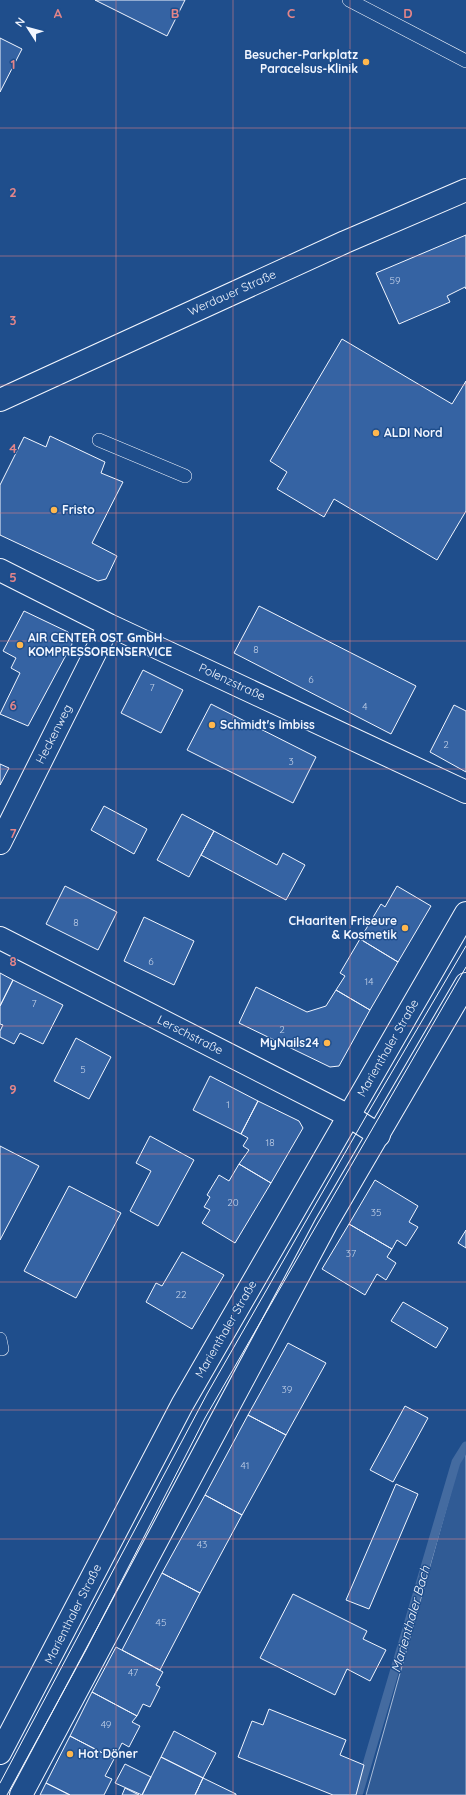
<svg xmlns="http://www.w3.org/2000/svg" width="466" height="1795" font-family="Quicksand,sans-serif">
<rect width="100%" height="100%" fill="#1f4e8c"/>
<!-- green -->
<path fill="#305b95" stroke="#a8bbd7" d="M466 1451V1795H366L459 1462Z"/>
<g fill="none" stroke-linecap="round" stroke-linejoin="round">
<!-- stream -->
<path stroke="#446ba0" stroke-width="9" d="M358 1795 456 1462 466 1446"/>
</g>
<!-- building -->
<path fill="#3563a3" stroke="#f2f6ff" d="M95 0H185L167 36Z
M0 38 22 49 0 92Z
M466 235V289L465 287 447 296 450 302 399 324 376 273Z
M342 339 452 404 466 381V511L437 560 334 499 324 517 277 489 287 472 270 461Z
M50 436 105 462 101 473 123 482 92 543 117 556 106 579 98 581 0 535V485L24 437 46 447Z
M259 606 416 686 391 734 234 653Z
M24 611 68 632 72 644 28 726 0 714 20 673 11 668 16 658 3 651Z
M143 670 183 690 161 733 121 713Z
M211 704 316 757 293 803 187 750Z
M454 705 466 711V772L430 752Z
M0 764 9 768 0 785Z
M104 806 147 829 134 854 91 830Z
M182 814 214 831 189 877 157 860Z
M214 831 277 865 283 853 305 865 286 900 201 855Z
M65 886 117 912 98 950 46 924Z
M397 886 431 906 398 962 360 939 381 904 385 907Z
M144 917 194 941 174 985 124 961Z
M360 939 398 962 370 1010 336 990 345 976 340 973Z
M0 973 13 980 0 1006Z
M13 980 63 1005 43 1044 20 1033 14 1044 0 1037V1031L3 1025 0 1024V1006Z
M256 987 307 1012 326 1006 336 990 370 1010 339 1066 330 1067 239 1023Z
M76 1038 111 1057 89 1099 54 1081Z
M210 1076 258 1101 241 1134 193 1110Z
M258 1101 299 1121 303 1128 271 1183 239 1164 249 1150 243 1146 248 1138 241 1134Z
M150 1136 194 1160 158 1226 130 1211 151 1171 136 1163Z
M0 1146 39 1166 0 1240Z
M239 1164 271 1183 235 1243 202 1223 210 1210 204 1207 210 1197 207 1195 219 1175 229 1181Z
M375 1180 418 1206 409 1222 418 1227 406 1246 397 1240 392 1249 349 1224Z
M69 1186 121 1213 76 1298 24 1271Z
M349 1224 392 1249 387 1257 396 1263 386 1280 377 1274 365 1295 322 1269Z
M466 1230V1248L458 1243Z
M182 1252 224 1275 192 1329 146 1302 156 1283 162 1286Z
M403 1302 448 1328 436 1348 391 1321Z
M288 1343 326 1363 286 1435 248 1415Z
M405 1406 428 1418 393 1482 370 1470Z
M248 1415 286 1435 242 1515 205 1495Z
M396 1484 418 1494 369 1609 346 1600Z
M205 1495 242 1515 200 1593 162 1573Z
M162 1573 200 1593 160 1670 122 1650Z
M293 1594 367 1631 363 1639 386 1650 370 1681 347 1669 335 1695 260 1658Z
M116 1647 163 1672 156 1685 160 1687 150 1707 143 1704 137 1716 92 1692Z
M92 1692 137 1716 132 1722 140 1726 129 1747 122 1743 114 1759 70 1736Z
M269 1709 346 1740 340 1755 364 1765 356 1795H333L238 1757 252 1721 263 1725Z
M174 1731 216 1753 203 1778 161 1757Z
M70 1736 114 1759 105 1776 112 1779 104 1795H70L46 1783Z
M161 1757 203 1778 195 1795H142Z
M125 1764 151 1777 142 1795 115 1783Z
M203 1778 236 1794V1795H195Z
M46 1783 70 1795H40Z
M125 1788 139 1795H122Z"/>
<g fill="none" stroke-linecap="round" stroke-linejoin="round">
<defs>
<path id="service" d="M349 0 466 61
M99 440 185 476
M0 1339 2 1349"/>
<path id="minor" d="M0 570 109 625 466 792
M0 843 109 625
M0 938 349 1116 379 1135"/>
<path id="secondary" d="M0 1753 182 1405 466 913
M21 1795 326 1224 466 984"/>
<path id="primary" d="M0 400 345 242 466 190"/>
</defs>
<!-- service casing -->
<use href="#service" stroke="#f2f6ff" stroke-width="14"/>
<!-- minor casing -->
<use href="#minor" stroke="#f2f6ff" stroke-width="24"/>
<!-- secondary casing -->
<use href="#secondary" stroke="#f2f6ff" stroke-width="24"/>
<!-- primary casing -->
<use href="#primary" stroke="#f2f6ff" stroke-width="24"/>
<!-- service -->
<use href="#service" stroke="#1f4e8c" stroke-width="13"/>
<!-- minor -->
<use href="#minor" stroke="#1f4e8c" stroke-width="22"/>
<!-- secondary -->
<use href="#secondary" stroke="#1f4e8c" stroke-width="22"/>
<!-- primary -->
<use href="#primary" stroke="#1f4e8c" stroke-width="22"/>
<!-- tram -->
<path stroke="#f2f6ff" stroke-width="1" d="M0 1783 207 1394 369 1111 466 946
M7 1795 86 1650 205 1418 466 967"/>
</g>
<!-- grid -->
<path fill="none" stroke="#e38589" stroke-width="1" stroke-opacity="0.55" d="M116 0V1795M233 0V1795M350 0V1795M0 128H466M0 256H466M0 385H466M0 513H466M0 641H466M0 769H466M0 898H466M0 1026H466M0 1154H466M0 1282H466M0 1410H466M0 1539H466M0 1667H466"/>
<!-- markers -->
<g fill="#ffb74d" stroke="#1f4e8c" stroke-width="1.5">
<circle cx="366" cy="62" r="4"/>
<circle cx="376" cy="433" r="4"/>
<circle cx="54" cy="510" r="4"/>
<circle cx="20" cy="645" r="4"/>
<circle cx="212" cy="725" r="4"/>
<circle cx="405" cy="928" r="4"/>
<circle cx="327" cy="1043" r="4"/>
<circle cx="70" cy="1754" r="4"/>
</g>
<g text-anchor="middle" stroke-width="3" stroke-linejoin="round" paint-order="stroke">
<!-- number labels -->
<g font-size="10" fill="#c3d1e8">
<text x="395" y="284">59</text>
<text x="256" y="653">8</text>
<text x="311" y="683">6</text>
<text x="152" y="691">7</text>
<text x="365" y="710">4</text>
<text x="446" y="748">2</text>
<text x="291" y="765">3</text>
<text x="76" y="926">8</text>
<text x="151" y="965">6</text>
<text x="369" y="985">14</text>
<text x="34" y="1007">7</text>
<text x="282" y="1033">2</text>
<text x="83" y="1073">5</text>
<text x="228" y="1108">1</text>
<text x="270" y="1146">18</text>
<text x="233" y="1206">20</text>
<text x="376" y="1216">35</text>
<text x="351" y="1257">37</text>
<text x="181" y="1298">22</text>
<text x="287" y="1393">39</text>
<text x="245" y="1469">41</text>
<text x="202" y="1548">43</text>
<text x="161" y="1626">45</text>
<text x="133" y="1676">47</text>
<text x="106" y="1728">49</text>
</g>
<!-- poi labels -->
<g font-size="12" font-weight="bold" fill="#f2f6ff" stroke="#1f4e8c" text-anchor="start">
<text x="358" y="59" text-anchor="end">Besucher-Parkplatz<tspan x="358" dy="14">Paracelsus-Klinik</tspan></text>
<text x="384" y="437">ALDI Nord</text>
<text x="62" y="514">Fristo</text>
<text x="28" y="642">AIR CENTER OST GmbH<tspan x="28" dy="14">KOMPRESSORENSERVICE</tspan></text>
<text x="220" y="729">Schmidt's Imbiss</text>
<text x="397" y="925" text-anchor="end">CHaariten Friseure<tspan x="397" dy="14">&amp; Kosmetik</tspan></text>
<text x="319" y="1047" text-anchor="end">MyNails24</text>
<text x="78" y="1758">Hot Döner</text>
</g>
<!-- street labels -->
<g font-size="12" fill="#f2f6ff" stroke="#1f4e8c">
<text transform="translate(232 293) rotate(-24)" y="4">Werdauer Straße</text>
<text transform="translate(232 682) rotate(25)" y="4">Polenzstraße</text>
<text transform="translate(54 734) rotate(-63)" y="4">Heckenweg</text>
<text transform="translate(190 1035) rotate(27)" y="4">Lerschstraße</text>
<text transform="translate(388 1048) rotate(-60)" y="4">Marienthaler Straße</text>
<text transform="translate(226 1329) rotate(-60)" y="4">Marienthaler Straße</text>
<text transform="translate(73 1614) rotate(-63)" y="4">Marienthaler Straße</text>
</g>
<!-- water labels -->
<g font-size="13" font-style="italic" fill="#f2f6ff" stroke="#1f4e8c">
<text transform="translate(410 1619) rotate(-74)" y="5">Marienthaler Bach</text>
</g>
</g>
<g font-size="13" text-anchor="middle" font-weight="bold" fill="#e38589" stroke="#1f4e8c" stroke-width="3" stroke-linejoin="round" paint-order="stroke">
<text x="58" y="18">A</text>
<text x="175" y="18">B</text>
<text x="291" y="18">C</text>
<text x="408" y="18">D</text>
<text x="13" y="69">1</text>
<text x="13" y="197">2</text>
<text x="13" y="325">3</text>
<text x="13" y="453">4</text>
<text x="13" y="582">5</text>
<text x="13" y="710">6</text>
<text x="13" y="838">7</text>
<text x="13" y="966">8</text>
<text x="13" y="1094">9</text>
</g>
<!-- north arrow -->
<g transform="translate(28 28) rotate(306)" stroke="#1f4e8c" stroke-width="3" paint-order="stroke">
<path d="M0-3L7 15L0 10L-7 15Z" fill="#f2f6ff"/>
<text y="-6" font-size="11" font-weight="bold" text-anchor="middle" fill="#f2f6ff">N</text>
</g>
</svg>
